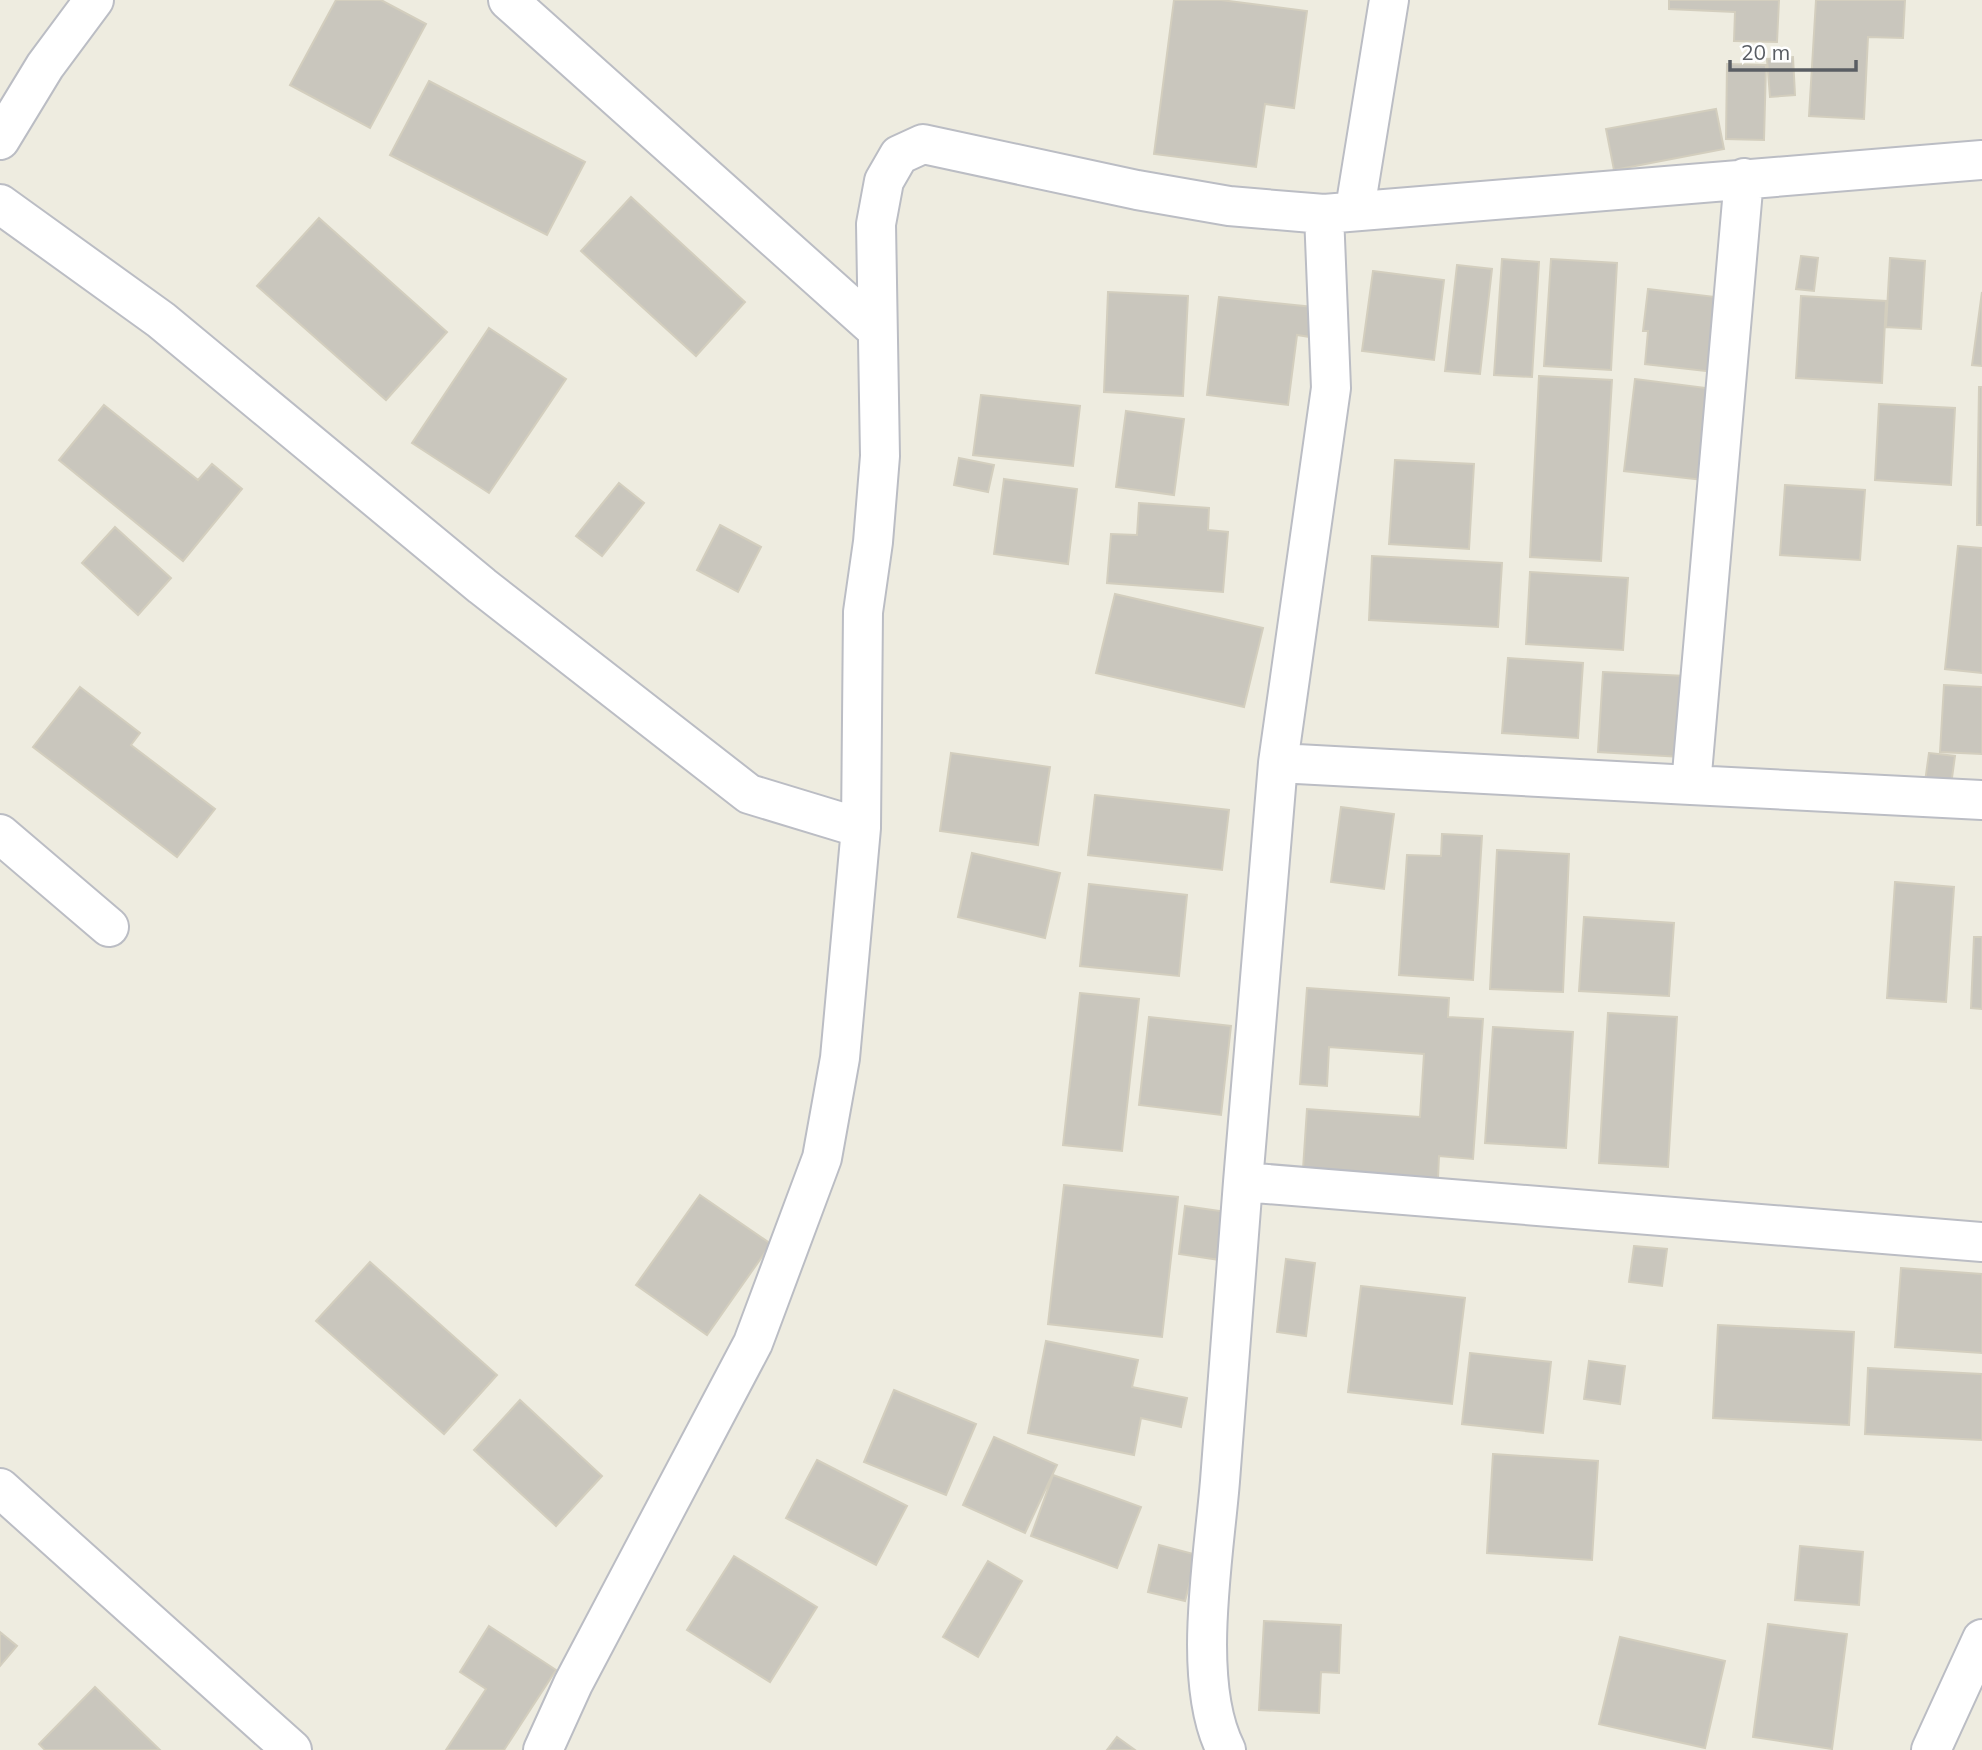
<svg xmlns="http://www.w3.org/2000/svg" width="1982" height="1750" font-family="Mulish,sans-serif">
<rect width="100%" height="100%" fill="#eeece0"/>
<!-- building -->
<path fill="#c9c6bd" stroke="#d3cebe" stroke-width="2" d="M336 0H381L426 24 370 128 290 85Z
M1174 0H1221L1307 11 1294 108 1265 104 1256 167 1154 154Z
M1669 0H1779L1777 42 1734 41 1735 12 1669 9Z
M1816 0H1905L1903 38 1868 37 1864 119 1809 116Z
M1793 57 1795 95 1770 97 1767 59Z
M1727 64 1766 65 1764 140 1726 139Z
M429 81 585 162 547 235 390 155Z
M1716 109 1724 149 1614 170 1606 129Z
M631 197 745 302 696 356 581 251Z
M319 218 447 332 386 400 257 286Z
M1801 256 1818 258 1814 291 1796 289Z
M1890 258 1925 261 1921 329 1886 327Z
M1502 259 1539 262 1532 377 1494 375Z
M1551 259 1617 263 1611 370 1544 366Z
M1457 265 1492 269 1480 374 1445 371Z
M1373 271 1444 280 1434 360 1362 351Z
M1648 289 1724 298 1714 372 1645 364 1648 331H1643Z
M1108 292 1188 296 1183 396 1104 392Z
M1982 292V366L1972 365Z
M1801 296 1886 301 1882 383 1796 378Z
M1219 297 1313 307 1310 337 1297 335 1288 405 1207 395Z
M489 328 566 379 489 493 412 443Z
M1539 376 1612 380 1601 561 1530 557Z
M1635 379 1722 390 1712 481 1624 471Z
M1979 387H1982V525H1977Z
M981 395 1080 406 1073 466 973 455Z
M1879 404 1955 408 1951 485 1875 480Z
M104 405 198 480 212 464 242 489 183 561 59 460Z
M1126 411 1184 419 1174 495 1116 487Z
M959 458 994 465 988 492 954 485Z
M1395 460 1474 464 1469 549 1389 544Z
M1004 479 1077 489 1068 564 994 554Z
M619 483 644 503 602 556 576 536Z
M1785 485 1865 490 1860 560 1780 555Z
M1139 503 1209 508 1208 530 1228 532 1223 592 1107 583 1111 534 1137 535Z
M720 525 761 547 738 592 697 570Z
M115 527 171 578 138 615 82 563Z
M1958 546 1982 548V673L1945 669Z
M1372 556 1502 563 1498 627 1369 620Z
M1530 572 1628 578 1623 650 1526 644Z
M1115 594 1263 628 1244 707 1096 673Z
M1508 658 1583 663 1578 738 1502 733Z
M1603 672 1686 676 1681 757 1598 752Z
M1944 685 1982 687V754L1940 752Z
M80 687 140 733 131 745 215 809 177 857 33 747Z
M951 753 1050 767 1038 845 940 831Z
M1929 753 1955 756 1951 785 1925 782Z
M1095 795 1229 810 1222 870 1088 855Z
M1341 807 1394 814 1384 889 1331 882Z
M1442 834 1482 836 1473 980 1399 975 1407 855 1441 856Z
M1497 850 1569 854 1563 992 1490 989Z
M972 853 1060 873 1045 938 958 917Z
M1895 882 1954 887 1946 1002 1887 998Z
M1089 884 1187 895 1179 976 1080 966Z
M1584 917 1674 923 1669 996 1579 991Z
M1974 937H1982V1009L1971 1008Z
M1307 988 1449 998 1448 1017 1483 1019 1473 1159 1439 1156 1438 1178 1303 1169 1307 1109 1420 1117 1424 1054 1329 1047 1327 1086 1300 1084Z
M1080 993 1139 999 1122 1151 1063 1145Z
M1608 1013 1677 1017 1668 1167 1599 1163Z
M1149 1017 1231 1026 1221 1115 1139 1105Z
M1493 1027 1573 1032 1566 1148 1485 1143Z
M1064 1185 1178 1197 1162 1337 1048 1324Z
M700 1195 771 1244 707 1335 636 1285Z
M1185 1206 1227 1212 1220 1260 1179 1254Z
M1634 1246 1667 1249 1662 1286 1629 1282Z
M1286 1259 1315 1263 1306 1336 1277 1332Z
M370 1262 497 1375 444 1434 316 1321Z
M1901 1268 1982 1274V1353L1895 1347Z
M1361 1286 1465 1298 1452 1404 1348 1392Z
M1718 1325 1854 1332 1849 1425 1713 1418Z
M1046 1341 1138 1360 1132 1387 1187 1398 1181 1427 1141 1418 1134 1455 1028 1433Z
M1470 1353 1551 1362 1543 1433 1462 1424Z
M1589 1361 1625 1366 1620 1404 1584 1399Z
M1868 1368 1982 1374V1440L1865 1434Z
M894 1390 976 1424 946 1495 864 1462Z
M520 1400 602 1476 556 1526 474 1450Z
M994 1437 1057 1465 1025 1533 963 1505Z
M1493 1454 1598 1461 1592 1560 1487 1553Z
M817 1460 907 1506 876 1565 786 1518Z
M1053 1475 1141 1507 1117 1568 1031 1536Z
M1159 1545 1197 1555 1185 1601 1148 1592Z
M1800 1546 1863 1552 1859 1605 1795 1600Z
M734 1556 817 1607 770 1682 687 1630Z
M988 1561 1022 1581 978 1657 943 1637Z
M1264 1621 1341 1625 1339 1673 1321 1672 1319 1713 1259 1710Z
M1768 1624 1847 1634 1832 1749 1753 1737Z
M489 1626 556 1670 504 1750H446L486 1689 460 1672Z
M0 1632 17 1646 0 1666Z
M1620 1637 1725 1661 1705 1748 1599 1724Z
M95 1687 160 1750H45L39 1744Z
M1117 1737 1135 1750H1107Z"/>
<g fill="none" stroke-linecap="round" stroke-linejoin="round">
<defs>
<path id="street" d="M508 0 877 330
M0 140 45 66 94 0
M0 204 161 320 482 586 749 794 861 828
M1355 209 1389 0
M1324 214 1331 388 1278 763 1691 785 1744 178
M1278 763 1243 1182 1982 1242
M1691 785 1982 800
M0 834 109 927
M0 1488 292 1750
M543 1750 573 1684 753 1343 822 1158 840 1058 861 828 863 612 873 542 880 456 876 224 884 181 899 155 923 144 1137 190 1229 206 1324 214 1982 160
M1226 1750C1191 1682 1214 1556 1220 1481 1228 1381 1235 1282 1243 1182
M1931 1750 1982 1639"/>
</defs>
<!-- street casing -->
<use href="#street" stroke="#bbbdc4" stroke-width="42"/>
<!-- street -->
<use href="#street" stroke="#fff" stroke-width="38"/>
</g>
<!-- scale -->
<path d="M1730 60v10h126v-10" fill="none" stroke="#595d63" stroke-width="3.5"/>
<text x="1741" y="60" font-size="21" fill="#595d63" stroke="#ffffff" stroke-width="5" paint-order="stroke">20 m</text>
</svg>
